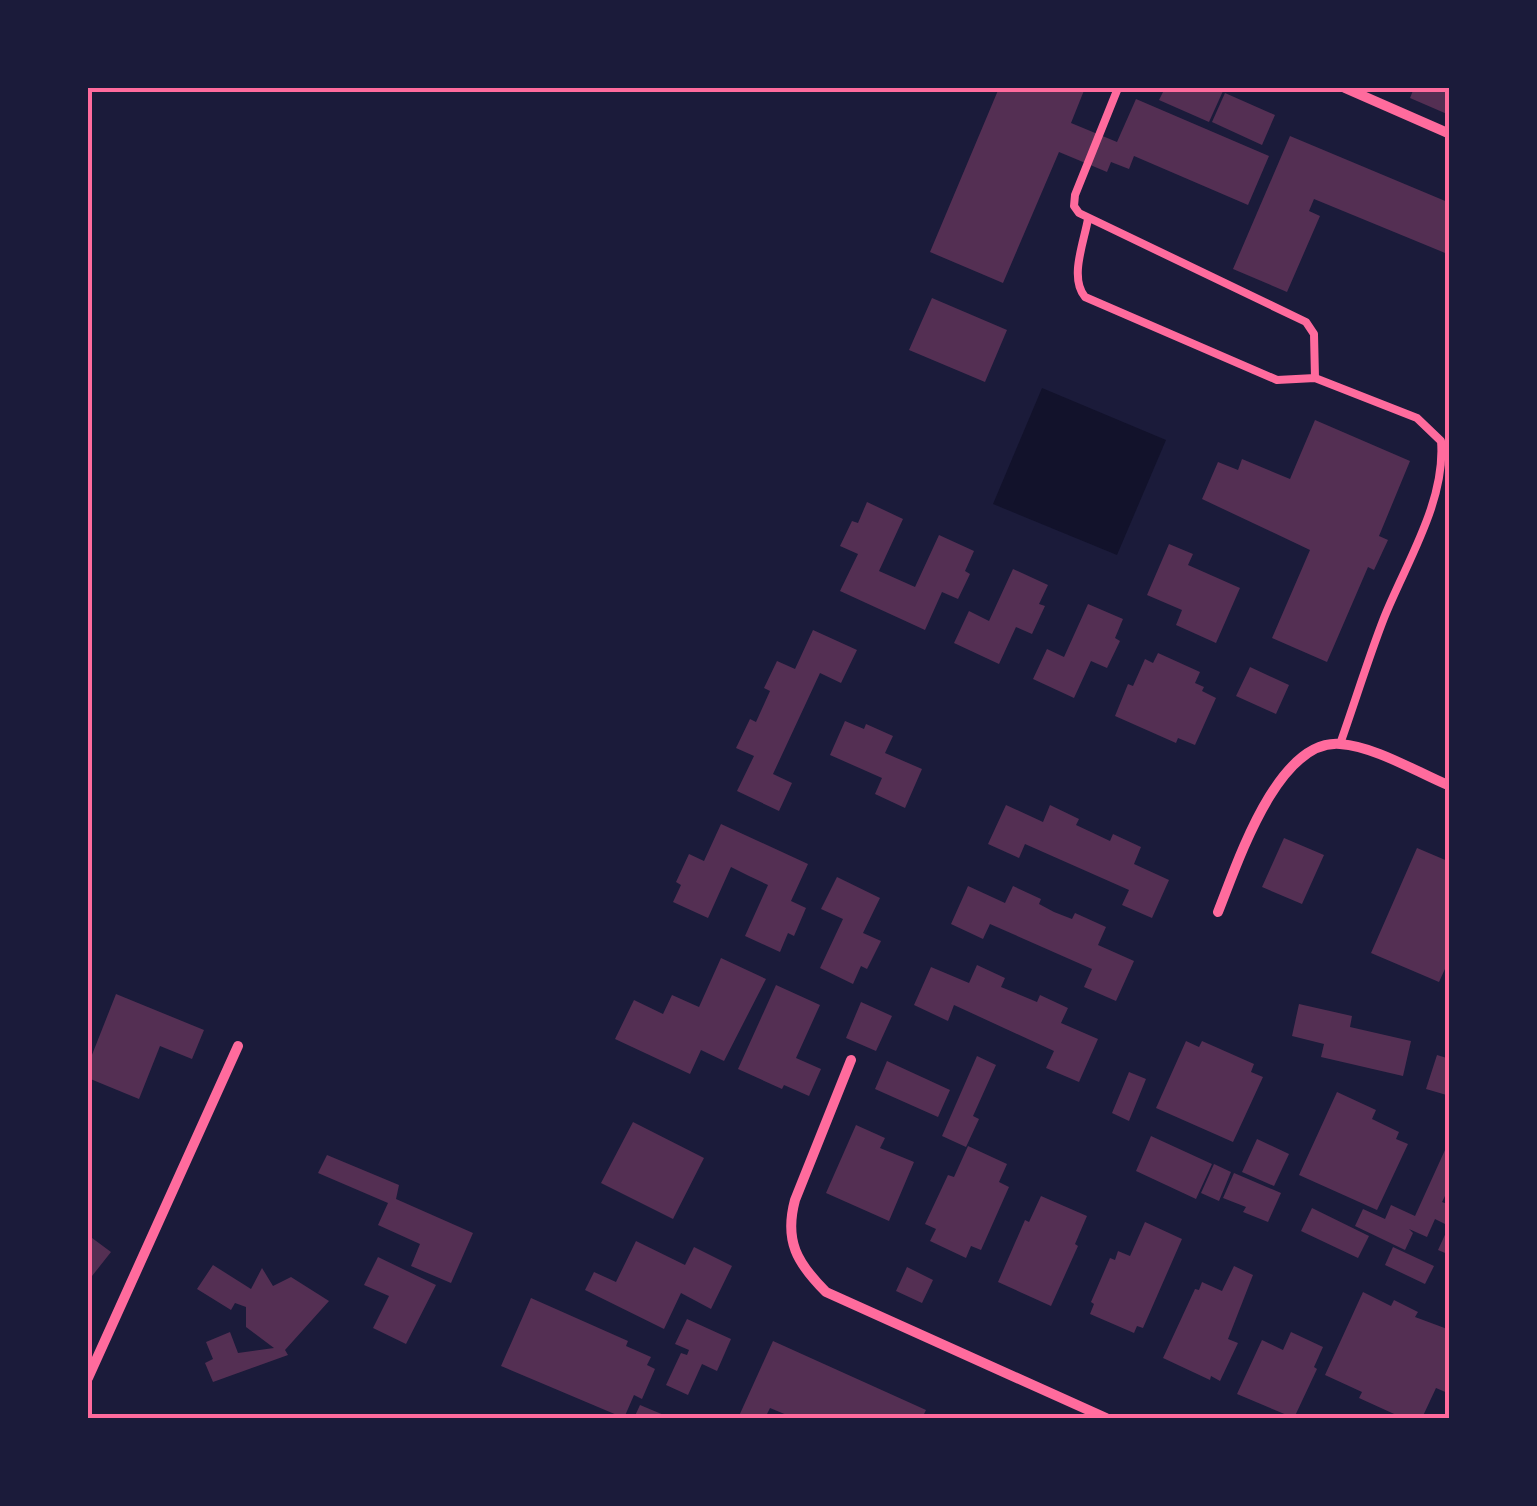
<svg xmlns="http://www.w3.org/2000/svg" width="1537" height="1506" font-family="Bitter,serif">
<rect width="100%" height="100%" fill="#1b1b3a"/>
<!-- water -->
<path fill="#12122b" d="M1042 388 1166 440 1117 555 993 504Z"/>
<!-- building -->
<path fill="#542f53" d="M999 88H1085L1071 123 1117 142 1136 99 1269 156 1248 205 1134 156 1129 169 1111 162 1107 172 1059 152 1003 283 930 252Z
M1165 88H1215L1223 91 1209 122 1159 100Z
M1414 88H1440L1450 92V111L1447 114 1410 98Z
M1225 93 1275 115 1262 145 1212 122Z
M1290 136 1450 203V255L1314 199 1309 211 1320 216 1287 292 1233 269Z
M932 298 1007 330 985 382 909 350Z
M1315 420 1410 461 1379 536 1388 540 1374 570 1368 567 1327 662 1272 638 1310 550 1202 499 1218 462 1238 470 1242 459 1290 479Z
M867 502 903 519 879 571 915 587 939 535 974 551 965 571 970 574 958 599 942 592 925 630 840 591 858 554 840 546 852 521 858 523Z
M1169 544 1193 554 1188 565 1240 588 1216 643 1176 625 1182 610 1147 595Z
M1013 569 1048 585 1039 604 1045 606 1032 634 1016 627 999 664 954 643 969 611 989 621Z
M1088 604 1123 619 1115 638 1120 641 1107 668 1091 661 1074 698 1033 679 1047 649 1064 657Z
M813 630 857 650 841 683 820 673 773 774 792 783 779 811 737 791 754 756 736 748 750 719 756 722 770 691 764 688 777 661 795 669Z
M1158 653 1200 672 1195 683 1204 687 1202 691 1216 698 1195 745 1178 738 1176 743 1115 716 1128 684 1133 686 1145 659 1153 663Z
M1250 667 1289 685 1276 714 1236 696Z
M845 721 864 729 866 724 893 736 885 753 922 769 905 808 875 794 882 778 830 755Z
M1006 805 1043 822 1050 805 1079 819 1076 825 1091 832 1110 841 1113 834 1141 847 1134 864 1169 880 1152 918 1122 905 1129 890 1025 844 1019 858 988 844Z
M721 824 808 864 791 901 806 908 794 936 788 933 780 952 745 936 768 885 749 876 731 867 708 918 673 902 681 885 676 882 689 854 704 861Z
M1284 838 1324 855 1302 904 1262 887Z
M1417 848 1450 862V958L1439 982 1371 953Z
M837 877 880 898 863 933 881 941 867 969 861 966 853 984 820 968 843 919 821 909Z
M968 886 1005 903 1013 886 1041 899 1039 904 1054 912 1072 919 1075 913 1106 927 1098 945 1134 961 1116 1001 1084 987 1092 969 990 924 983 939 951 924Z
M721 958 766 979 724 1061 701 1050 690 1074 615 1039 634 1000 663 1014 672 995 699 1007Z
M977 965 1005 978 1001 987 1037 1002 1040 995 1068 1008 1061 1023 1098 1039 1079 1082 1046 1068 1054 1051 954 1005 948 1021 914 1005 931 967 969 983Z
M776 985 820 1005 796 1058 821 1069 809 1096 784 1085 782 1089 738 1069Z
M116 994 204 1030 192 1059 160 1046 139 1099 88 1078V1065Z
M861 1002 892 1016 876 1051 846 1038Z
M1299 1004 1352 1016 1350 1027 1411 1041 1403 1076 1321 1057 1324 1044 1292 1036Z
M1186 1041 1199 1047 1202 1041 1254 1064 1251 1072 1263 1077 1233 1142 1156 1108Z
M1437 1055 1450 1059V1096L1426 1089Z
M977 1056 996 1065 973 1116 979 1119 966 1147 942 1136Z
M887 1061 950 1090 938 1117 875 1089Z
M1129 1072 1146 1079 1129 1121 1112 1113Z
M1337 1092 1376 1110 1372 1119 1399 1132 1396 1139 1408 1144 1377 1210 1299 1175Z
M633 1122 704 1158 673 1219 601 1183Z
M856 1125 885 1138 880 1148 914 1162 889 1221 826 1193Z
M1151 1136 1212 1164 1196 1199 1136 1171Z
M1257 1139 1289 1154 1274 1186 1242 1172Z
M968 1146 1007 1164 999 1182 1009 1187 981 1250 971 1246 966 1258 930 1241 936 1229 925 1224 948 1175 954 1177Z
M1445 1150 1450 1153V1186L1442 1202 1450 1205V1255L1438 1250 1449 1226 1435 1219 1427 1237 1409 1229 1413 1233 1405 1250 1355 1226 1363 1209 1385 1219 1391 1205 1415 1216Z
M327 1155 399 1185 396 1199 473 1233 451 1283 411 1266 420 1244 378 1225 388 1203 318 1173Z
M1214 1164 1231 1172 1219 1201 1201 1193Z
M1234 1173 1281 1193 1268 1222 1243 1212 1246 1207 1223 1198Z
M1041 1196 1087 1216 1075 1244 1078 1246 1051 1306 998 1282 1025 1220 1029 1222Z
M1312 1208 1369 1236 1358 1258 1301 1231Z
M1145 1222 1182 1239 1143 1328 1137 1326 1134 1333 1090 1314 1094 1304 1091 1302 1110 1258 1115 1260 1118 1251 1130 1256Z
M88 1235 111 1252 92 1276 88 1273Z
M636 1241 685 1265 694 1247 732 1266 711 1309 681 1293 664 1329 585 1290 594 1272 616 1282Z
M1393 1247 1434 1266 1425 1284 1385 1265Z
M378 1257 436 1285 406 1344 373 1328 389 1296 364 1285Z
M213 1265 251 1289 262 1268 273 1286 291 1277 329 1301 285 1350 288 1355 213 1382 205 1363 213 1359 206 1342 230 1332 238 1353 274 1348 246 1327V1307L235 1303 231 1310 197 1289Z
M1234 1266 1253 1275 1228 1339 1238 1343 1220 1381 1211 1376 1210 1380 1163 1358 1195 1289 1199 1290 1202 1282 1222 1291Z
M907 1267 933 1280 922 1303 896 1291Z
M1363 1292 1391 1306 1394 1300 1418 1312 1415 1317 1450 1330V1394L1436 1388 1422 1418H1403L1359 1398 1362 1392 1325 1375Z
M531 1298 628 1341 626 1346 651 1357 647 1365 655 1369 642 1399 634 1395 624 1418 501 1366Z
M687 1319 731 1339 717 1371 702 1364 688 1395 666 1385 681 1353 687 1355 689 1350 675 1344Z
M1291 1332 1323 1347 1314 1367 1317 1369 1294 1418 1237 1394 1262 1340 1283 1350Z
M773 1341 926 1410 922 1418H794L770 1408 765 1418 739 1416Z
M640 1405 671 1418H634Z"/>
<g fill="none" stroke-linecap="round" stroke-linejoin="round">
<!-- service -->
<path stroke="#ff6b9d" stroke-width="8" d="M1118 88 1075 195 1074 206 1079 213 1306 322 1314 334 1315 378
M1088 219C1084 242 1069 278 1085 297L1277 380 1315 378 1417 418 1441 441C1446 501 1406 563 1384 618 1368 659 1355 702 1340 744"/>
<!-- minor -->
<path stroke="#ff6b9d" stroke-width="10" d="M1345 88 1450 134
M1218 912C1237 865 1277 739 1340 744 1377 747 1416 772 1450 786
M851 1060 795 1200C784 1241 797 1263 826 1292L1106 1418
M88 1378 238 1046"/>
</g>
<!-- border -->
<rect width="1537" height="1506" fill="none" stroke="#1b1b3a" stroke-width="180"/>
<rect x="90" y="90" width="1357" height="1326" fill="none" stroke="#ff6b9d" stroke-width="4"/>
</svg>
